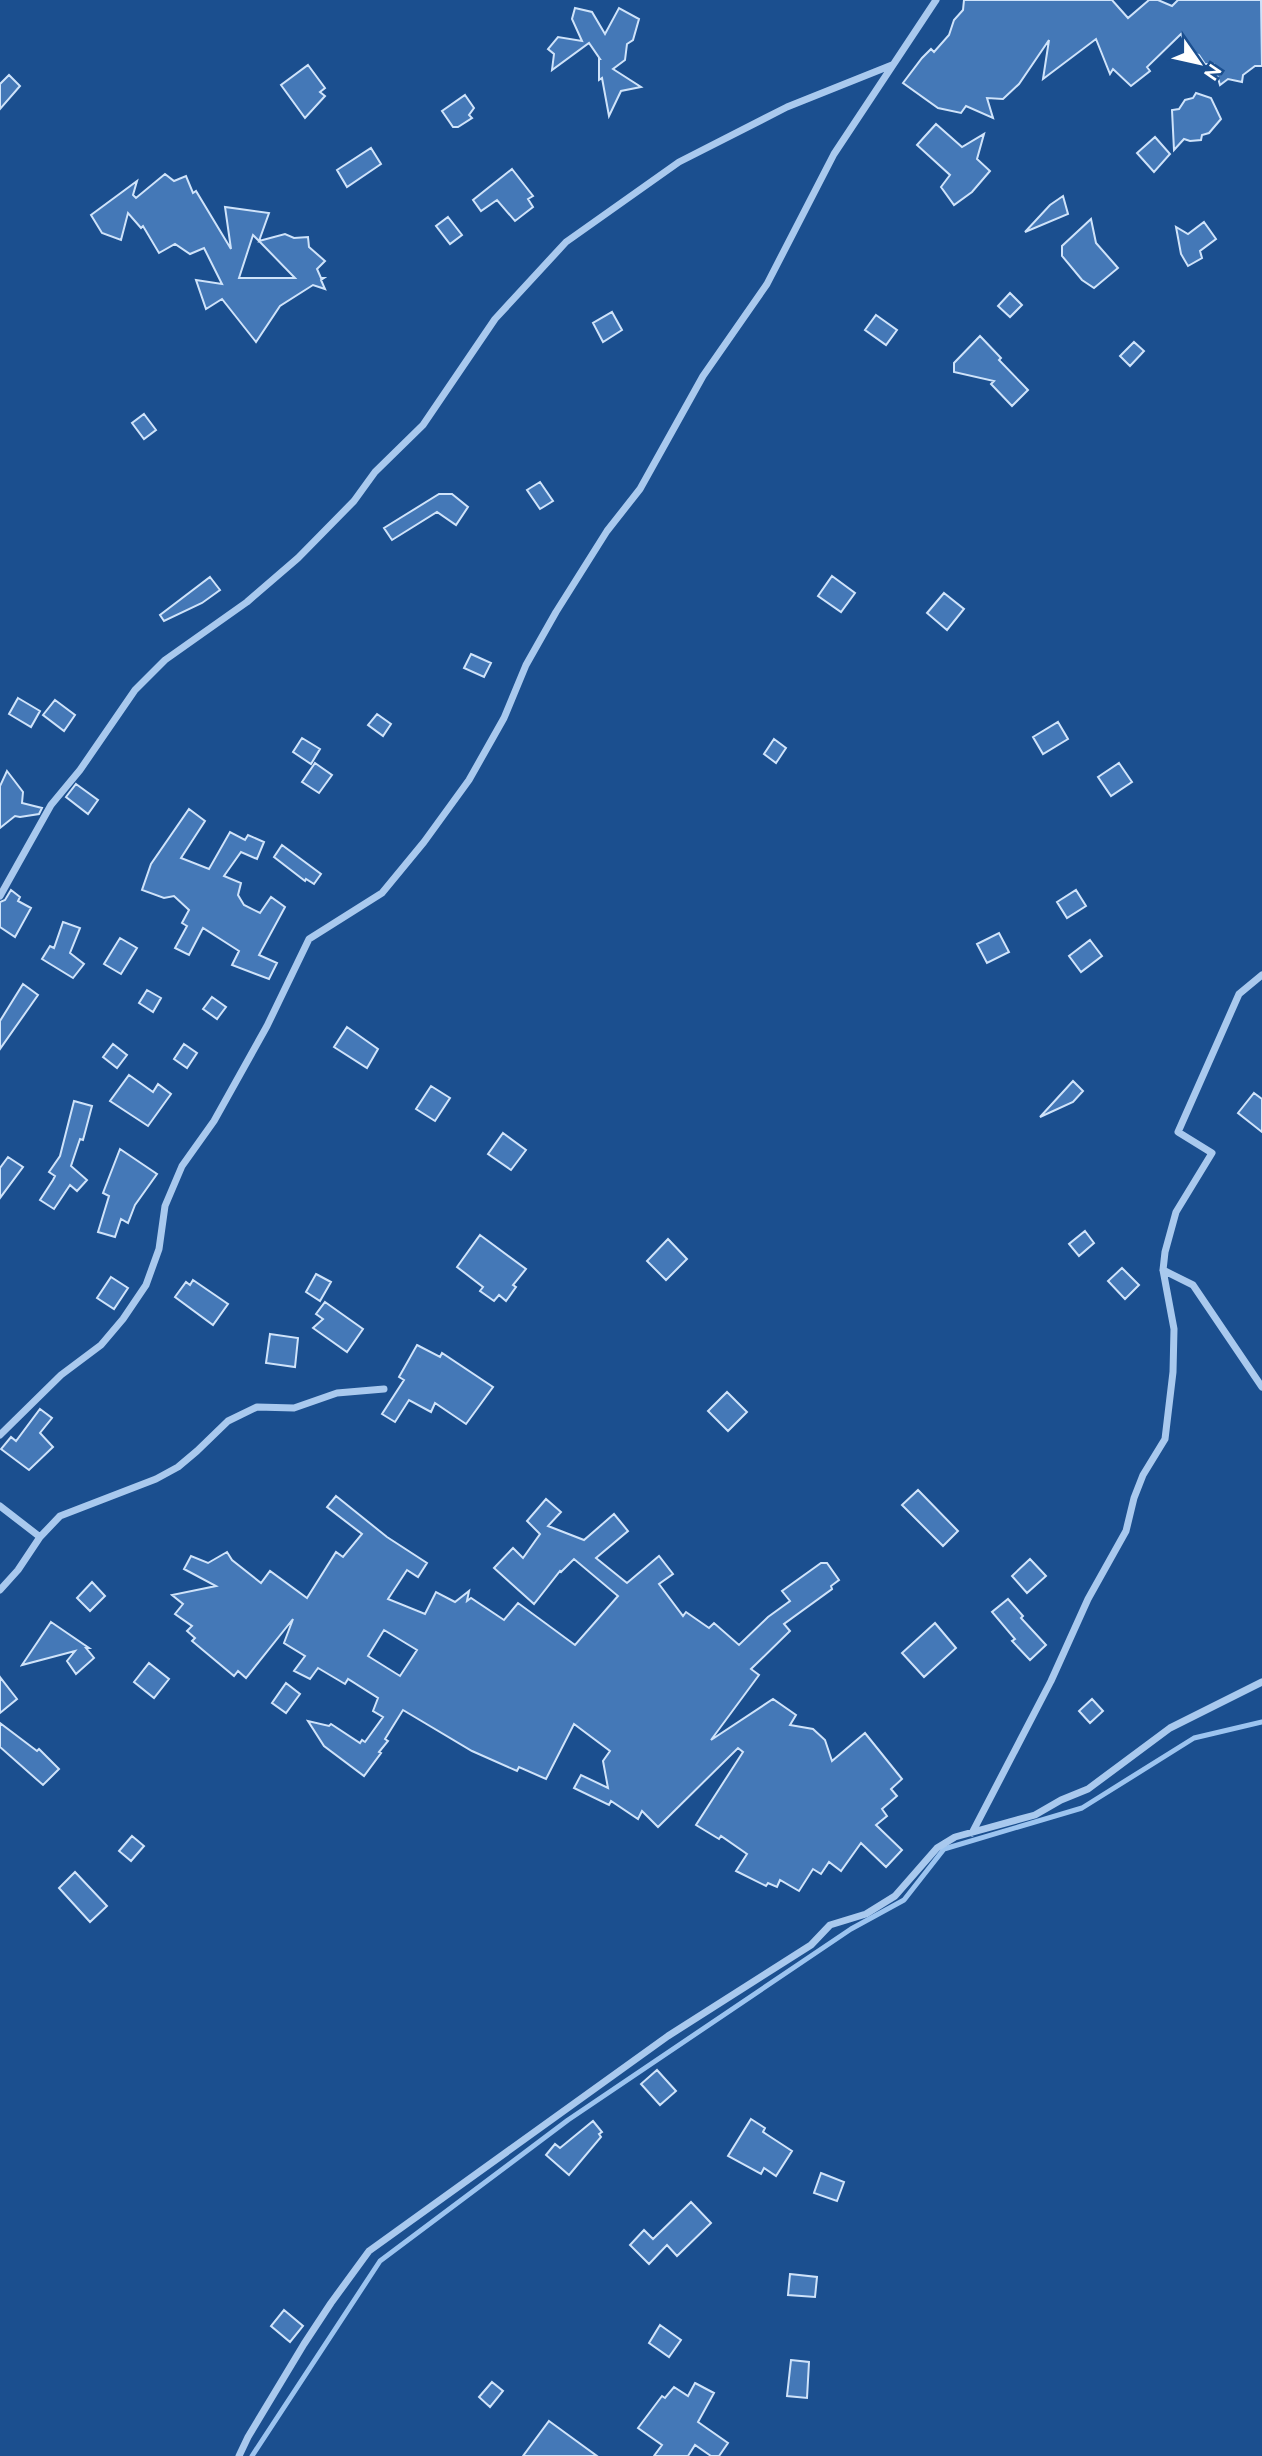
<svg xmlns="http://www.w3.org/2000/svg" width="1262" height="2456" font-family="Raleway,sans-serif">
<rect width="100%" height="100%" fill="#1b4f8f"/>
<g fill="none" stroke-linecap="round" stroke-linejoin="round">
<!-- stream -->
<path stroke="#9cc4f0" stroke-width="5" d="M252 2456 380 2261 568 2120 851 1929 904 1900 944 1849 1082 1808 1194 1738 1262 1722"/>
</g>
<!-- building -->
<path fill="#4478b7" stroke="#cfe3fa" stroke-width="2" fill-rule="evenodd" d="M964 0H1112L1128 18 1149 0H1158L1172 6 1178 0H1261L1262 66H1255L1243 75 1242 82 1228 79 1220 85 1214 64H1205L1199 55 1189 51 1181 34 1147 67 1150 71 1131 86 1113 69 1110 74 1096 39 1043 79 1049 40 1019 84 1003 99 987 98 993 118 966 106 961 113 938 108 903 83 922 58 931 49 934 52 949 35 954 20 963 10Z
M575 8 592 12 605 34 619 8 639 19 633 40 627 44 625 60 613 69 641 87 621 91 609 116 602 78 599 80V59H600L589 43 552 70 554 54 548 49 558 37 582 41 572 19Z
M308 65 325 88 320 92 325 96 305 118 281 85Z
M9 75 20 86 0 109V84Z
M1196 93 1211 98 1221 119 1209 133 1202 135 1201 140 1190 141 1184 139 1174 150 1172 110 1179 109 1185 100 1193 98Z
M465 95 474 108 469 115 472 118 458 127H453L442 111Z
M936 124 962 147 984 134 977 159 990 171 972 192 954 205 941 187 950 175 917 145Z
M1155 137 1170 154 1154 172 1137 153Z
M371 148 381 164 347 187 337 170Z
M512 169 533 196 528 199 533 207 515 221 497 200 481 211 473 200Z
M165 174 174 181 186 176 193 193 196 191 231 249 225 207 269 213 259 241 285 234 294 238 308 237 309 247 325 261 317 269 321 278H324L321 280 325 289 313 285 280 306 256 342 222 299 206 309 196 280 222 284 204 248 190 254 175 244 159 253 143 226 141 228 128 213 121 240 102 233 91 215 137 181 133 195 136 198ZM253 235 259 241 295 278H239Z
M1063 196 1068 214 1025 232 1050 205Z
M448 217 462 235 450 244 436 226Z
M1091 219 1096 243 1118 268 1094 288 1082 280 1062 256V246Z
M1204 222 1216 239 1200 251 1202 258 1188 266 1181 254 1176 227 1188 234Z
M1010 293 1022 305 1010 317 998 306Z
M612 312 622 330 603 342 593 323Z
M876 315 897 330 886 345 865 330Z
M980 336 1001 358 999 360 1028 390 1012 406 991 384 994 381 954 372V363Z
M1134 342 1144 351 1130 366 1120 356Z
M144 414 156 430 144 439 132 423Z
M540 482 553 501 540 509 527 490Z
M439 494H452L468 507 456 525 437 512 392 540 384 528Z
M832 576 855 593 841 612 818 596Z
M210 577 220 590 202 603 164 621 160 615Z
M944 593 964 609 947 630 927 613Z
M471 654 491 663 484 677 464 668Z
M18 698 40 711 31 727 9 714Z
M55 700 75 715 64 731 43 715Z
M377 714 391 724 383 736 368 725Z
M1058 722 1068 739 1043 754 1033 737Z
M302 738 320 749 311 764 293 752Z
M774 739 786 748 776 763 764 754Z
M315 763 332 775 319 793 302 782Z
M1119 763 1132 782 1111 796 1098 777Z
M7 771 23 792 22 803 42 808 39 814 20 817 15 816 0 828V786Z
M76 784 98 800 88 814 66 797Z
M189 809 205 821 181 858 209 869 230 832 245 840 248 835 264 842 257 859 241 852 224 876 241 883 238 895 244 905 260 913 271 897 285 907 259 955 277 963 269 979 232 965 239 951 203 928 189 955 175 948 187 926 182 923 189 910 174 896 164 898 142 890 151 864Z
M282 845 321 874 314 884 306 879 305 881 274 857Z
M11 890 20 897 18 901 31 908 15 937 0 927V902L5 900Z
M1076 890 1086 906 1067 918 1057 902Z
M63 922 80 928 70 953 84 964 73 978 42 959 50 946 54 948Z
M999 933 1009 952 987 963 977 944Z
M120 938 137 948 121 974 104 964Z
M1090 940 1102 956 1081 972 1069 956Z
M23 984 38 995 0 1049V1021Z
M147 990 161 998 153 1012 139 1003Z
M212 997 226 1007 217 1019 203 1009Z
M347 1027 378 1049 367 1068 334 1047Z
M113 1044 127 1055 117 1068 103 1057Z
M184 1044 197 1053 187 1068 174 1059Z
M129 1075 153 1092 158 1084 171 1094 148 1126 110 1101Z
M1073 1081 1083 1091 1073 1102 1040 1117Z
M431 1086 450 1098 435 1121 416 1109Z
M1254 1093 1262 1099V1132L1238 1113Z
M74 1101 92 1106 83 1140 80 1139 71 1166 87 1180 77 1191 70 1185 54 1209 40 1200 53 1180 55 1176 49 1172 60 1156Z
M503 1133 526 1150 511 1170 488 1154Z
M120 1149 157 1174 135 1205 128 1223 121 1219 115 1237 98 1232 109 1196 103 1193Z
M8 1157 23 1167 0 1198V1168Z
M1085 1231 1094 1243 1079 1256 1069 1244Z
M480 1235 526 1269 513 1285 516 1287 506 1301 499 1295 494 1301 480 1291 483 1287 457 1267Z
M668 1239 687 1259 666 1280 647 1261Z
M1122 1268 1139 1285 1125 1299 1108 1281Z
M316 1274 331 1282 320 1301 306 1292Z
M111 1277 128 1288 114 1309 97 1298Z
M193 1280 228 1304 213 1325 175 1297 186 1282 190 1285Z
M325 1302 363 1329 347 1352 313 1328 323 1319 316 1314Z
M270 1334 298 1338 295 1367 266 1363Z
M417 1345 440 1357 442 1353 493 1387 466 1424 435 1403 431 1412 409 1400 395 1422 382 1414 404 1380 399 1377Z
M727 1392 747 1412 728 1431 708 1411Z
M40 1409 52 1418 40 1433 53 1447 29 1470 1 1449 11 1437 16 1441Z
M918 1490 958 1531 943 1546 902 1505Z
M336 1496 387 1537 427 1563 418 1577 407 1570 388 1599 425 1614 436 1592 455 1602 469 1591 467 1601 471 1598 504 1620 518 1603 575 1645 618 1596 574 1559 561 1572 560 1571 534 1604 494 1568 513 1548 523 1558 540 1534 527 1521 546 1499 561 1512 548 1526 584 1540 614 1514 628 1531 596 1558 627 1583 659 1556 673 1574 659 1584 683 1616 686 1612 709 1628 714 1623 739 1645 768 1617 790 1601 782 1591 821 1563H827L839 1580 831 1586 832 1589 784 1624 790 1631 751 1669 759 1675 711 1740 773 1699 796 1715 790 1725 813 1729 825 1740 832 1761 865 1733 902 1779 891 1789 897 1796 882 1809 887 1816 876 1825 902 1850 886 1867 861 1843 841 1871 829 1862 821 1874 813 1869 799 1891 780 1880 777 1887 768 1883 766 1886 736 1871 747 1854 721 1836 719 1839 696 1825 743 1752 738 1748 658 1827 642 1811 638 1819 611 1801 609 1805 574 1788 581 1775 608 1788 603 1761 610 1751 574 1724 546 1779 519 1767 517 1771 472 1751 403 1710 385 1739 388 1741 379 1752 381 1753 364 1776 324 1746 308 1721 329 1726 331 1724 360 1743 362 1740 365 1742 383 1717 373 1711 378 1698 348 1679 345 1684 318 1668 310 1679 294 1671 305 1656 284 1643 293 1619 246 1678 238 1671 234 1676 192 1641 195 1638 187 1631 192 1626 175 1614 183 1604 172 1595 216 1586 184 1569 191 1556 208 1563 227 1552 232 1560 261 1583 270 1571 307 1598 336 1552 343 1557 362 1534 327 1507ZM384 1630 417 1650 400 1676 368 1656Z
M1030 1559 1046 1576 1027 1593 1012 1576Z
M92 1582 105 1596 90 1611 77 1598Z
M1008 1599 1023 1616 1021 1618 1046 1645 1030 1660 1012 1641 1015 1639 992 1612Z
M51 1622 89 1648H86L94 1658 76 1674 67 1661 75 1651 22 1665Z
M935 1623 956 1648 924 1677 902 1653Z
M149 1663 169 1679 154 1698 134 1682Z
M0 1677 17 1699 0 1713Z
M286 1683 300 1694 286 1713 272 1703Z
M1092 1699 1103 1711 1090 1723 1079 1711Z
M0 1723 37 1751 39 1749 59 1769 43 1785 0 1747Z
M132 1836 144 1846 131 1861 119 1851Z
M75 1872 107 1906 90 1922 59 1888Z
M657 2070 676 2091 660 2105 641 2084Z
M751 2119 765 2128 763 2132 792 2151 776 2176 764 2168 761 2174 728 2156Z
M593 2121 602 2132 599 2134 601 2137 569 2175 546 2155 555 2144 560 2148Z
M821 2173 844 2182 837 2201 814 2193Z
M691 2202 711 2223 677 2256 667 2245 649 2264 630 2245 644 2230 653 2239Z
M790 2274 817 2277 815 2297 788 2295Z
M284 2310 303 2326 290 2342 271 2326Z
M660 2325 681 2340 669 2357 649 2343Z
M791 2360 809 2362 807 2398 787 2396Z
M492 2382 503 2391 490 2407 479 2397Z
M695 2383 714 2393 698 2422 728 2443 719 2456H711L695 2445 688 2456H654L662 2445 638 2428 662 2396 665 2398 674 2387 688 2396Z
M549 2421 597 2456H523Z"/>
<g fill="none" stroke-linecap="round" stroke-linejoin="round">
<!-- street -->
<path stroke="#a9c9ee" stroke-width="7" d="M0 896 51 805 80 770 135 690 165 660 247 602 298 558 354 501 375 472 423 425 495 319 566 242 679 162 787 107 892 65
M1163 1270 1193 1285 1262 1387
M0 1435 61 1375 101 1345 123 1319 146 1285 159 1249 165 1206 182 1166 214 1121 267 1026 309 939 382 893 424 842 469 780 504 718 526 665 556 612 607 531 640 489 703 376 767 284 834 154 936 0
M0 1506 40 1537
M0 1590 18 1570 40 1537 60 1516 156 1479 178 1467 197 1451 228 1421 257 1407 294 1408 337 1393 384 1389
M972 1833 1051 1681 1088 1599 1126 1531 1134 1498 1143 1475 1165 1439 1173 1372 1174 1329 1163 1270 1165 1252 1176 1212 1212 1153 1178 1132 1239 994 1262 975
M239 2456 248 2437 304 2344 331 2303 369 2251 668 2036 811 1945 830 1925 866 1914 895 1896 937 1848 955 1837 1035 1815 1061 1800 1088 1789 1170 1728 1262 1682"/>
</g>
<!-- north arrow -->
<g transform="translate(1199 63) rotate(124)" stroke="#1b4f8f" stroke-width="5" paint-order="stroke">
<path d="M0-5L12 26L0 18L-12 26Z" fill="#ffffff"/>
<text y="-10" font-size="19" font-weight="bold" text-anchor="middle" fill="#ffffff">N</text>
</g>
</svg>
